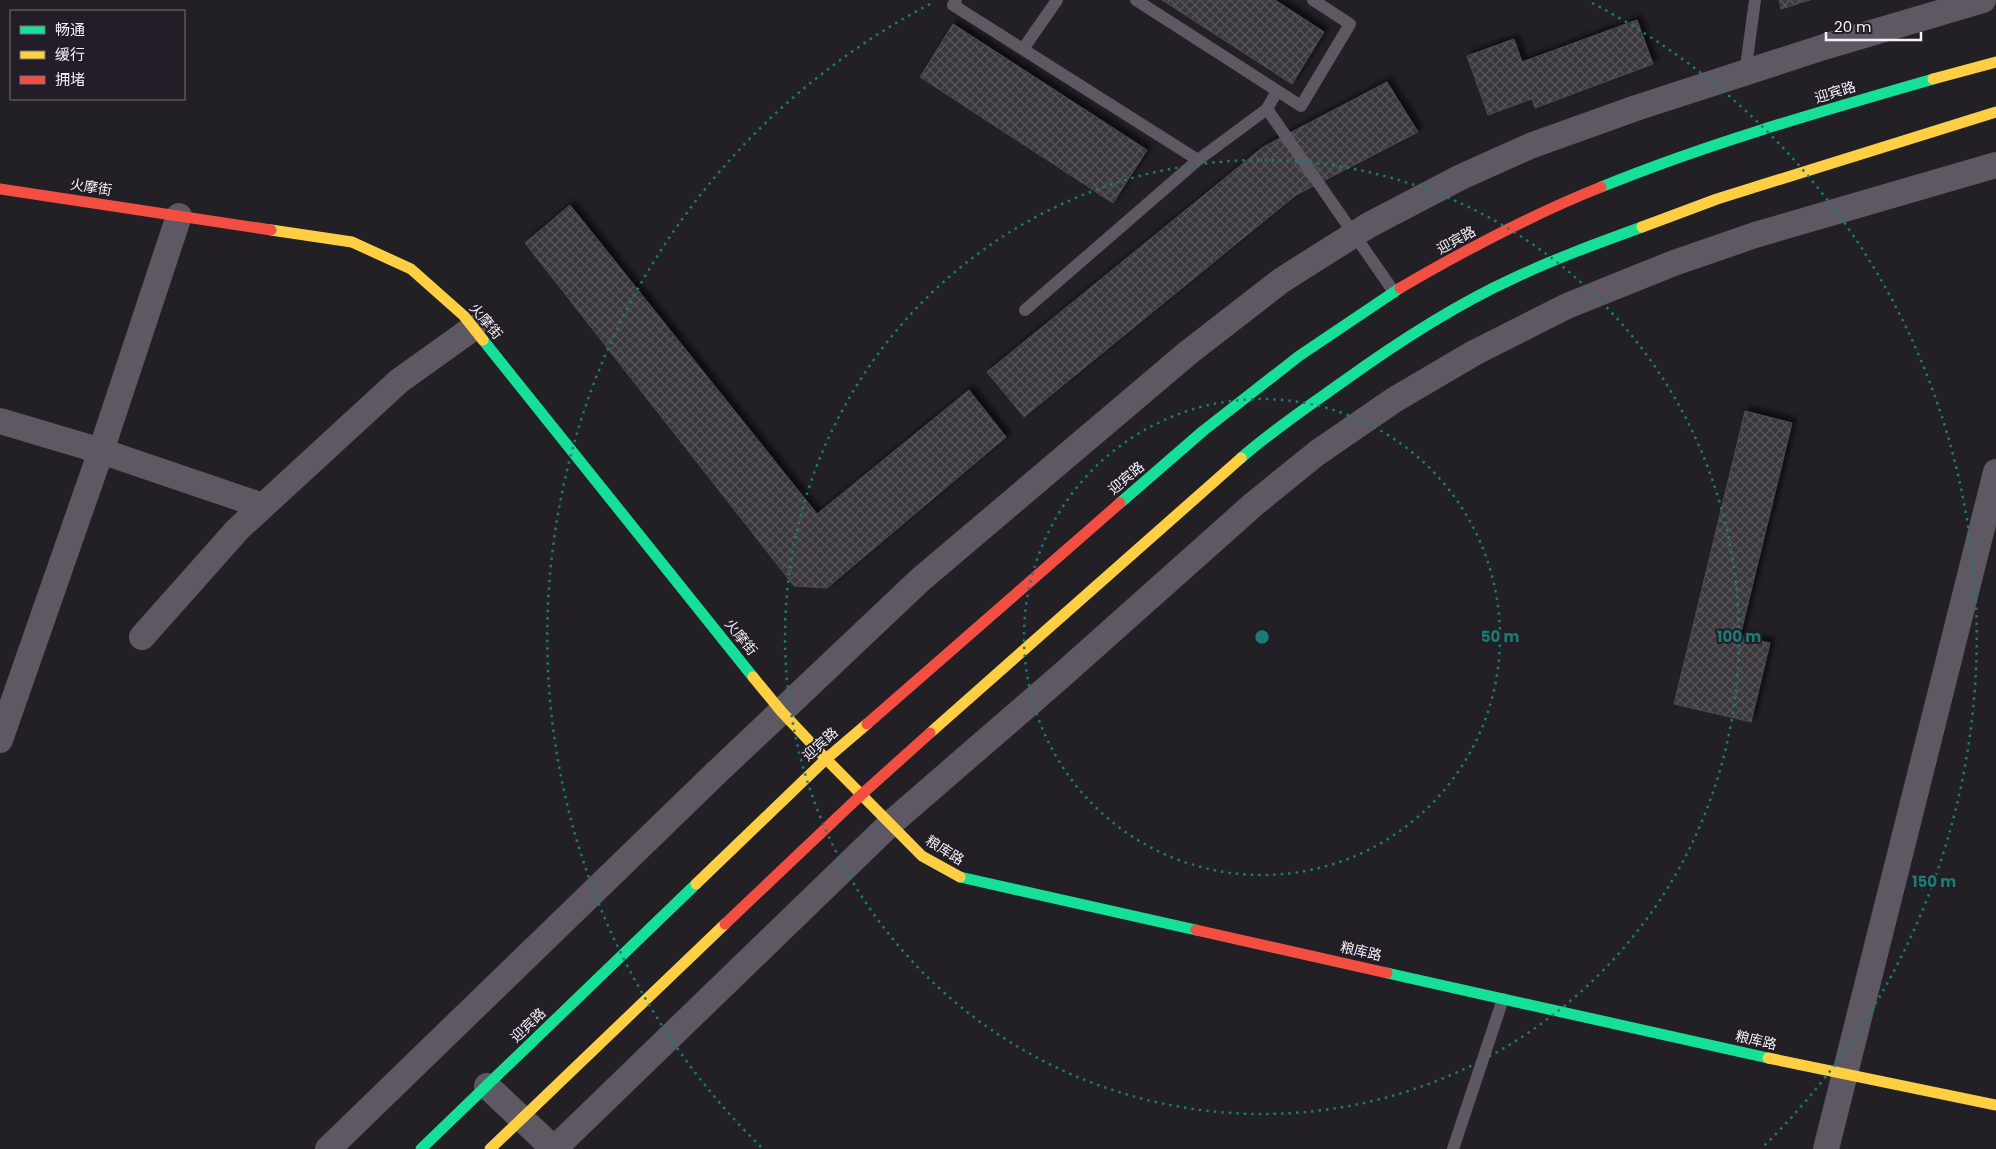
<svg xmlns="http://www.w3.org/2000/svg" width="1996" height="1149" font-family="Poppins,'Noto Sans SC',sans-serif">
<defs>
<pattern id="building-cross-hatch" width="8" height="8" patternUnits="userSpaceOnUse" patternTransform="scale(1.25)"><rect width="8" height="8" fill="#3b393e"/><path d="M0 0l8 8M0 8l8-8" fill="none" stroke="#58565b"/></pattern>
<filter id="shadow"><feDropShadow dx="4.5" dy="-4.5" stdDeviation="2.5" flood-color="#0009"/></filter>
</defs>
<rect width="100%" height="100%" fill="#221f25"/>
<!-- building -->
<path fill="url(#building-cross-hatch)" stroke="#4c4a4e" filter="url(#shadow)" d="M1162 0H1275L1324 32 1292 84Z
M1779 0H1810L1781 9Z
M1637 20 1653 64 1535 108 1532 99 1488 115 1467 56 1514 39 1522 62Z
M953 24 1147 150 1113 203 920 77Z
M1387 82 1418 132 1296 195 1024 417 987 372 1263 147Z
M570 205 817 514 969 390 1006 437 827 588 794 586 525 243Z
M1745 411 1792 423 1740 636 1770 643 1751 722 1674 704Z"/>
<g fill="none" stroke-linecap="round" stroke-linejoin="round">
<!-- lane -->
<path stroke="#5e5863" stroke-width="12" d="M956 0 953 5 1198 160 1267 109
M1136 0 1301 106 1350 24 1313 0
M1023 49 1057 0
M1745 74 1755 0
M1277 91 1267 109 1394 292
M1025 310 1198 160
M1453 1149 1503 999"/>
<!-- street -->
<path stroke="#5e5863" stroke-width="26" d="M0 421 101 451 263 506
M142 637 238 529 399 381 473 328
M0 740 101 451 179 216
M487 1086 554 1149
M328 1149 716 773 920 580 1189 352 1282 280 1369 225 1461 177 1530 146 1636 108 1827 46 1983 0
M554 1149 890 824 1061 676 1254 504 1317 453 1394 400 1474 353 1567 306 1674 263 1755 235 1996 165
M1826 1149 1996 472"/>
<!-- fast -->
<path stroke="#16e098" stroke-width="11" d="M1601 187C1709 143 1822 111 1933 79
M483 340 753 677
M1241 458C1273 430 1307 407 1341 383 1395 344 1451 307 1512 279 1554 259 1598 243 1642 227
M1120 503 1203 431 1299 356 1400 288
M960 877 1196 930
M1387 973 1768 1058
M421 1149 696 884"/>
<!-- slow -->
<path stroke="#ffcf43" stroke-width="11" d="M1933 79 1996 62
M1642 227 1717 199 1996 112
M271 230 352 242 411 269 464 316 483 340
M753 677 781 711 826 759 922 856 960 877
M930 733 1241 458
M696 884 826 759 867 724
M1768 1058 1996 1105
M490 1149 725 924"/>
<!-- jam -->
<path stroke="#f24e42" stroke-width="11" d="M0 189 271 230
M1400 288C1465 250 1531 215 1601 187
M867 724 1120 503
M725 924 861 795 930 733
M1196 930 1387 973"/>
</g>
<!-- distance rings -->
<g fill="none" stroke="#1a7c75" stroke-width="2.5" stroke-dasharray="2.5 5">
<circle cx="1262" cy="637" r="238"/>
<circle cx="1262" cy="637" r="477"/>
<path d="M761 1147A715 715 0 0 1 932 3M1592 3A715 715 0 0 1 1763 1147"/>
</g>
<g text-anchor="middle" stroke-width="4" stroke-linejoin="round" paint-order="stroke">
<!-- street labels -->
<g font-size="14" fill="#f5f1f8" stroke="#231d27">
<text transform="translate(1835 92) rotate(-17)" y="5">迎宾路</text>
<text transform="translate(91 187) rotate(9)" y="5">火摩街</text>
<text transform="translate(1456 240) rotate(-29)" y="5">迎宾路</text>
<text transform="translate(486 321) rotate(50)" y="5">火摩街</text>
<text transform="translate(1126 478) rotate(-40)" y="5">迎宾路</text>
<text transform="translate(741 637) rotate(51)" y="5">火摩街</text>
<text transform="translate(820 744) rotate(-42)" y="5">迎宾路</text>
<text transform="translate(945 850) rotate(32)" y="5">粮库路</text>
<text transform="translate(1361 951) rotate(13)" y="5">粮库路</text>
<text transform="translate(528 1025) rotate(-44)" y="5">迎宾路</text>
<text transform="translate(1756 1040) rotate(13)" y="5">粮库路</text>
</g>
</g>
<circle cx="1262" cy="637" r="8" fill="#1a7c75" stroke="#231d27" stroke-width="2.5"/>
<g font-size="15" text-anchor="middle" font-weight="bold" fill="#1a7c75" stroke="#231d27" stroke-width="4" stroke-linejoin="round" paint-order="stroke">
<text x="1500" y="642">50 m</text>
<text x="1739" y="642">100 m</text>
<text x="1934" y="887">150 m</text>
</g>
<!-- legend -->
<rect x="10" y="10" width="175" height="90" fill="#231d27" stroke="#77727b"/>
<rect x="20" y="26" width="25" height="8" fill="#16e098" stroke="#77727b"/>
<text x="55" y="35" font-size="15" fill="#f5f1f8">畅通</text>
<rect x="20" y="51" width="25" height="8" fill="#ffcf43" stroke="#77727b"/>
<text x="55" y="60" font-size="15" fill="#f5f1f8">缓行</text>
<rect x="20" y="76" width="25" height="8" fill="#f24e42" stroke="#77727b"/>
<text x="55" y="85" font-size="15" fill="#f5f1f8">拥堵</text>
<!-- scale -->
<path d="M1826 32v8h95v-8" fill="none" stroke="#f5f1f8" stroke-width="2.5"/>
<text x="1834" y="32" font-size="15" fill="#f5f1f8" stroke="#231d27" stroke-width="4" paint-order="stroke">20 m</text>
</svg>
